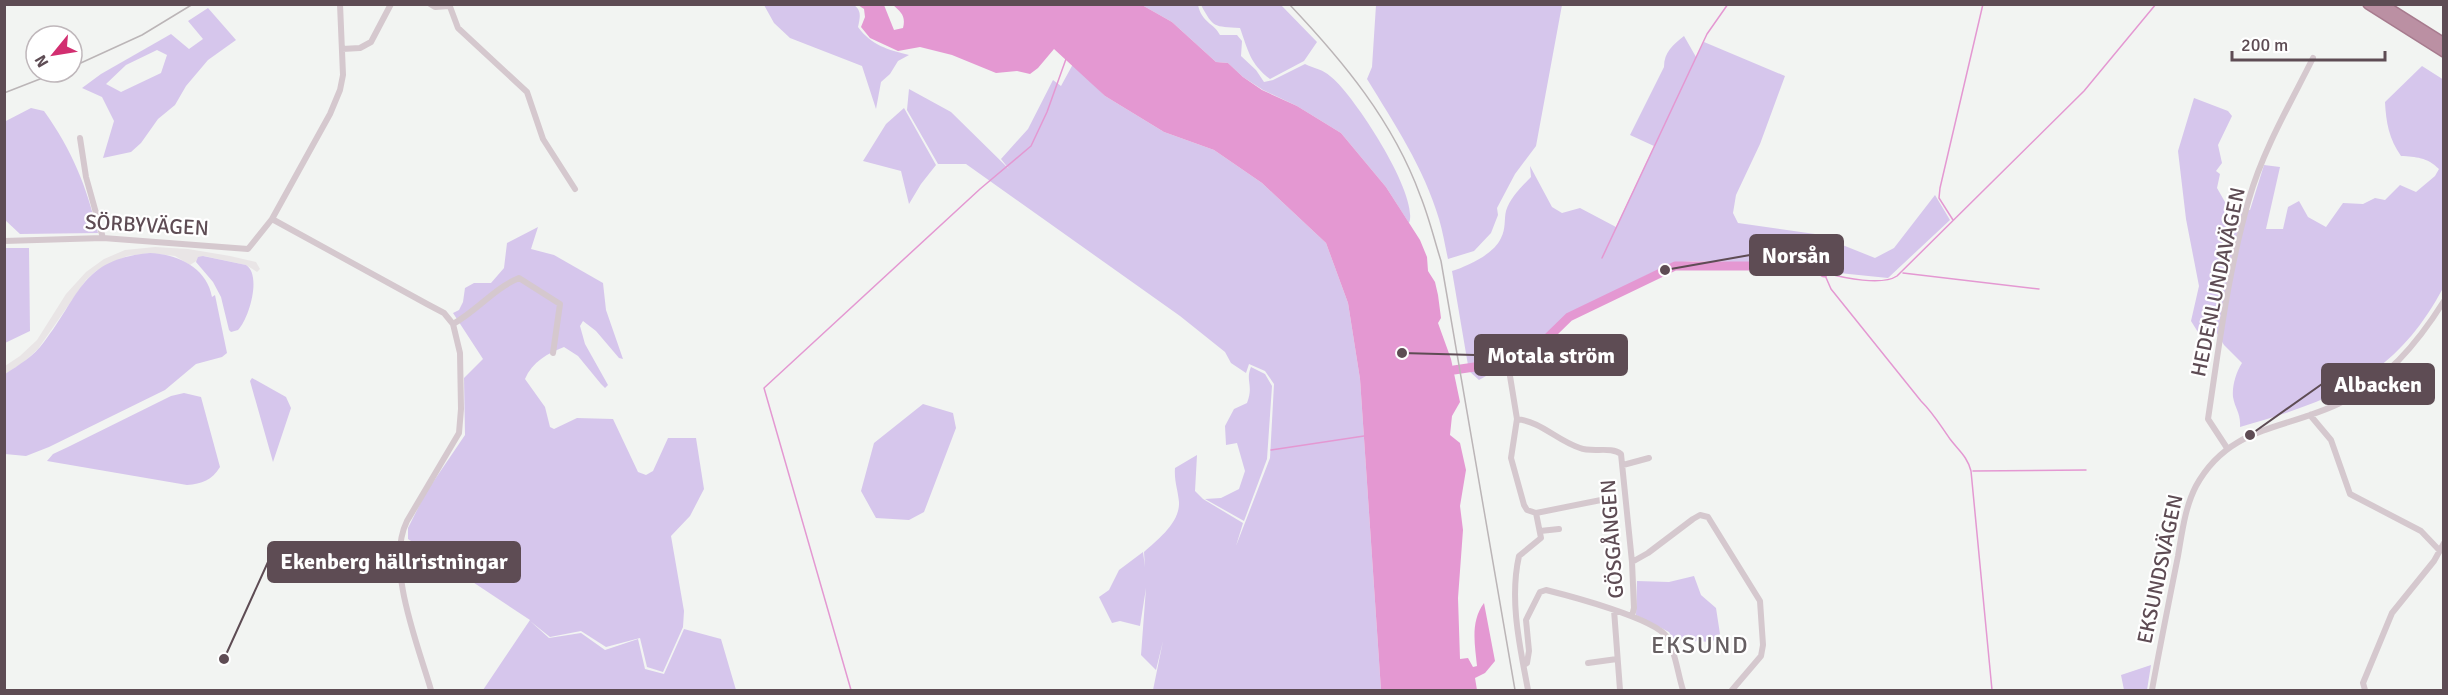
<svg xmlns="http://www.w3.org/2000/svg" width="2448" height="695" font-family="Signika,sans-serif">
<rect width="100%" height="100%" fill="#f2f4f2"/>
<!-- airport -->
<path fill="#e9e5e6" d="M155 247 188 249 230 256 256 262 260 269 257 272 246 265 204 256 190 265 175 256 150 253 127 256 96 271 86 280 38 349 24 362 5 374V366L20 356 37 340 66 294 86 272 104 259 125 250Z"/>
<!-- green -->
<path fill="#d6c6ec" fill-rule="evenodd" d="M764 5H854C862 11 860 17 858 27 871 45 888 50 909 55L898 61 890 74 881 82 876 109 862 66 790 38 774 23Z
M1142 5H1198C1202 23 1214 23 1220 35H1237L1242 41 1241 56 1256 70 1264 82 1273 80 1305 64C1313 68 1324 70 1330 76 1353 93 1420 196 1409 223L1386 187 1341 133 1297 106 1263 90 1243 77 1228 63 1216 62 1172 22Z
M1201 5H1281L1317 42 1304 61 1270 79C1250 64 1248 50 1240 28 1214 26 1214 29 1201 5Z
M1376 5H1562L1536 146 1515 174 1497 208 1498 215 1491 233 1474 251 1448 259C1445 246 1443 232 1439 219 1424 168 1394 123 1367 79L1372 67Z
M208 8 236 40 208 60 186 86 175 105 158 119 141 143 131 152 103 158 114 121 102 97 82 88 101 74 171 34 189 49 203 39 188 21ZM157 50 167 55 161 73 121 92 106 84 126 65Z
M1684 36 1696 57 1704 42 1785 76 1760 144 1736 195 1733 213 1738 223 1815 234 1875 258 1894 248 1935 195 1950 220 1888 278 1839 273 1815 264 1693 261 1672 263 1568 314 1533 350 1492 363 1493 372 1479 380 1469 371 1452 271C1468 266 1494 254 1501 238 1506 229 1504 219 1506 211 1510 198 1522 186 1531 177L1530 166 1552 207 1562 213 1580 208 1616 227 1654 146 1630 135 1664 67C1664 52 1673 45 1684 36Z
M1073 64 1105 96 1164 132 1214 150 1262 183 1326 243 1348 303 1360 379 1381 690H1153L1163 641 1156 670 1141 655 1146 588 1140 626 1120 621 1112 623 1099 597 1109 590 1119 570 1143 552 1145 567 1144 552C1158 539 1180 523 1179 502 1178 490 1174 481 1175 468L1197 455 1195 491 1203 499 1243 523 1236 546 1270 458 1274 384 1265 371 1249 364 1246 373 1231 363 1225 352 1180 316 966 164H938L907 110 909 89 951 112 1009 169 1001 159 1028 129 1053 80 1061 86Z
M2422 66 2444 80 2443 288C2395 378 2333 400 2240 427 2241 413 2235 409 2233 397 2232 386 2236 372 2242 363L2224 345 2215 330 2201 337 2191 321 2199 286 2186 219 2178 151 2194 98 2228 111 2232 116 2218 145 2222 163 2216 171 2220 174 2217 188 2225 202 2250 210 2264 165 2280 167 2266 229H2283L2288 207 2299 201 2308 217 2326 227 2343 203 2363 204 2375 198 2385 200 2400 185 2416 192 2435 176 2439 169C2427 157 2416 157 2401 156 2389 139 2386 122 2385 102Z
M31 108 44 111C73 152 86 185 98 233L20 234 4 219V122Z
M904 108 936 165 921 184 909 204 901 171 863 161 886 124Z
M538 227 531 249 554 255 603 283 606 310 623 359 619 358 596 331 583 321 580 326 585 344 608 385 605 388 601 384 578 356 564 347C548 353 532 362 525 379L545 407 550 427 554 429 577 418 613 419 638 472 646 475 653 471 668 438H696L704 489 690 516 671 536 684 611 683 627 663 672 647 667 640 638 606 647 581 631 550 637 530 621 549 638 581 633 605 650 638 639 645 669 664 674 684 629 721 639 736 690H483L530 620 408 539V528L425 494 465 435 464 378 483 359 453 313 459 310 463 302 465 288 474 283H491L504 268 507 243Z
M4 248H29L30 331 5 343Z
M150 253C176 254 207 267 212 297L215 295 227 353 222 357 196 364 165 390 49 447 26 456 5 454V374C19 365 34 356 44 342 80 296 81 259 150 253Z
M203 256 246 265C262 275 249 319 238 330L231 332 229 330 221 297 213 282 196 262 198 257Z
M1251 367 1265 374 1272 386 1267 459 1244 521 1205 499 1221 498 1239 489 1245 471 1237 443 1226 445 1225 426 1234 409 1247 403C1254 385 1245 381 1251 367Z
M252 378 286 397 291 408 273 462 250 381Z
M184 393 201 397 220 467C212 480 202 484 187 485L47 461 53 454 68 447 171 396Z
M923 404 953 413 956 428 924 512 909 520 876 518 861 491 874 443Z
M1694 576 1701 595 1716 608 1720 634 1712 642 1674 640 1669 632 1636 615 1637 581 1669 582Z
M2151 665 2147 690H2124L2121 675Z"/>
<!-- water -->
<path fill="#e498d2" d="M858 5H884L894 30 903 28C906 16 901 12 893 5H1142L1172 22 1216 62 1228 63 1243 77 1262 90 1297 106 1341 133 1386 187 1420 240 1427 257 1428 271 1435 282 1438 295 1441 318 1438 323 1451 359 1460 402 1452 416 1450 435 1460 443 1466 470 1460 506 1463 530 1458 598 1460 659 1468 658 1473 667 1477 666C1475 645 1470 622 1484 603L1495 661 1485 673 1475 678 1477 690H1381L1360 379 1348 303 1326 243 1262 183 1214 150 1164 132 1105 96 1054 49 1038 68 1030 74 1017 71 996 73 952 55 920 47 898 51 870 38 861 27 865 17 864 9Z"/>
<g fill="none" stroke-linecap="round" stroke-linejoin="round">
<!-- stream -->
<path stroke="#e498d2" stroke-width="1.5" d="M1953 220 1939 198 1940 188 1983 4
M1602 258 1707 34 1728 4
M1824 273 1831 289 1921 401C1934 414 1940 425 1950 439 1959 451 1967 456 1971 471L1992 690
M1826 273C1844 278 1882 286 1897 276L2084 91 2156 4
M1903 273 2039 289
M1271 450 1364 436
M1973 471 2086 470
M851 690 764 388 980 189 1031 146 1047 112 1066 59"/>
<!-- river -->
<path stroke="#e498d2" stroke-width="9" d="M1454 370 1515 361 1530 355 1569 317 1675 266H1814L1824 273"/>
<defs>
<path id="highway" d="M2368 4 2444 52
M2382 4 2444 43"/>
</defs>
<!-- highway casing -->
<use href="#highway" stroke="#a77b8e" stroke-width="12"/>
<!-- minor -->
<path stroke="#d5c8ce" stroke-width="6" d="M340 4 343 75 340 90 330 114 272 219 427 304 444 313 453 324 460 353 461 409 459 433 407 521C385 565 418 645 431 690
M430 4 435 7 449 6
M449 4 458 28 527 92 543 139 575 189
M342 49 360 48 371 42 391 4
M80 138 86 177 103 238
M4 241 103 238 248 249 272 219
M453 324C477 311 493 289 519 278L560 304 553 353
M1509 370 1517 419 1511 458 1524 505 1527 510 1536 513
M2310 415 2331 440 2350 494 2421 531 2440 551
M1517 419C1542 422 1556 440 1580 448 1592 453 1611 446 1621 454L1632 562 1634 608 1632 616
M2227 448 2208 419C2219 346 2228 271 2249 199 2263 150 2290 104 2313 58
M1623 465 1649 458
M1536 513 1601 500
M1540 531 1559 529
M1632 562 1648 553 1693 519 1700 515 1708 517 1760 601 1763 645 1761 656 1732 690
M1614 610 1620 690
M1588 663 1617 659
M1524 665 1527 663 1529 651 1526 620 1540 592 1546 590C1570 596 1654 618 1667 637 1675 650 1678 675 1683 690
M1528 690C1520 647 1509 600 1519 556L1541 538 1536 513
M2152 690C2160 646 2169 601 2178 556 2182 533 2185 507 2196 486 2229 426 2283 430 2338 404 2385 382 2417 344 2444 301
M2365 690 2363 683 2392 613 2434 561 2444 543"/>
<!-- highway -->
<use href="#highway" stroke="#bb90a3" stroke-width="9"/>
<!-- rail -->
<path stroke="#bbb5b7" stroke-width="1.5" d="M1289 4C1343 61 1393 121 1420 195 1429 217 1434 239 1441 261L1515 690
M72 67 142 35 193 4
M4 93 58 72"/>
</g>
<g text-anchor="middle" stroke-width="4.5" stroke-linejoin="round" paint-order="stroke">
<!-- street labels -->
<g font-size="21" fill="#5e4c54" stroke="#fff">
<text transform="translate(147 225) rotate(3)" y="7">SÖRBYVÄGEN</text>
<text transform="translate(2218 282) rotate(-78)" y="7">HEDENLUNDAVÄGEN</text>
<text transform="translate(1612 539) rotate(-94)" y="7">GÖSGÅNGEN</text>
<text transform="translate(2160 569) rotate(-78)" y="7">EKSUNDSVÄGEN</text>
</g>
<!-- quarter labels -->
<g font-size="24" letter-spacing="1.5" fill="#665f62" stroke="#fff">
<text x="1700" y="653">EKSUND</text>
</g>
</g>
<!-- callouts -->
<path fill="none" stroke="#5e4c54" stroke-width="2" d="M1665 270L1750 255M1402 353L1475 355M2250 435L2322 384M224 659L268 562"/>
<g fill="#5e4c54" stroke="#fff" stroke-width="2">
<circle cx="1665" cy="270" r="6"/>
<circle cx="1402" cy="353" r="6"/>
<circle cx="2250" cy="435" r="6"/>
<circle cx="224" cy="659" r="6"/>
</g>
<g fill="#5e4c54" stroke="#5e4c54" stroke-width="2">
<rect x="1750" y="235" width="93" height="40" rx="6"/>
<rect x="1475" y="335" width="152" height="40" rx="6"/>
<rect x="2322" y="364" width="112" height="40" rx="6"/>
<rect x="268" y="542" width="252" height="40" rx="6"/>
</g>
<g font-size="22" text-anchor="middle" font-weight="bold" fill="#fff">
<text x="1796" y="263">Norsån</text>
<text x="1551" y="363">Motala ström</text>
<text x="2378" y="392">Albacken</text>
<text x="394" y="569">Ekenberg hällristningar</text>
</g>
<!-- border -->
<rect width="2448" height="695" fill="none" stroke="#5e4c54" stroke-width="12"/>
<!-- north arrow -->
<g transform="translate(54 54) rotate(240)"><circle r="28" fill="#ffffff" stroke="#bfb7bb" stroke-width="1.5"/>
<path d="M0-4.5L10 22L0 15L-10 22Z" fill="#d22e70"/>
<text y="-9" font-size="16" font-weight="bold" text-anchor="middle" fill="#5e4c54">N</text>
</g>
<!-- scale -->
<path d="M2232 51v9h153v-9" fill="none" stroke="#5e4c54" stroke-width="3"/>
<text x="2241" y="51" font-size="18" fill="#5e4c54" stroke="#ffffff" stroke-width="4.5" paint-order="stroke">200 m</text>
</svg>
